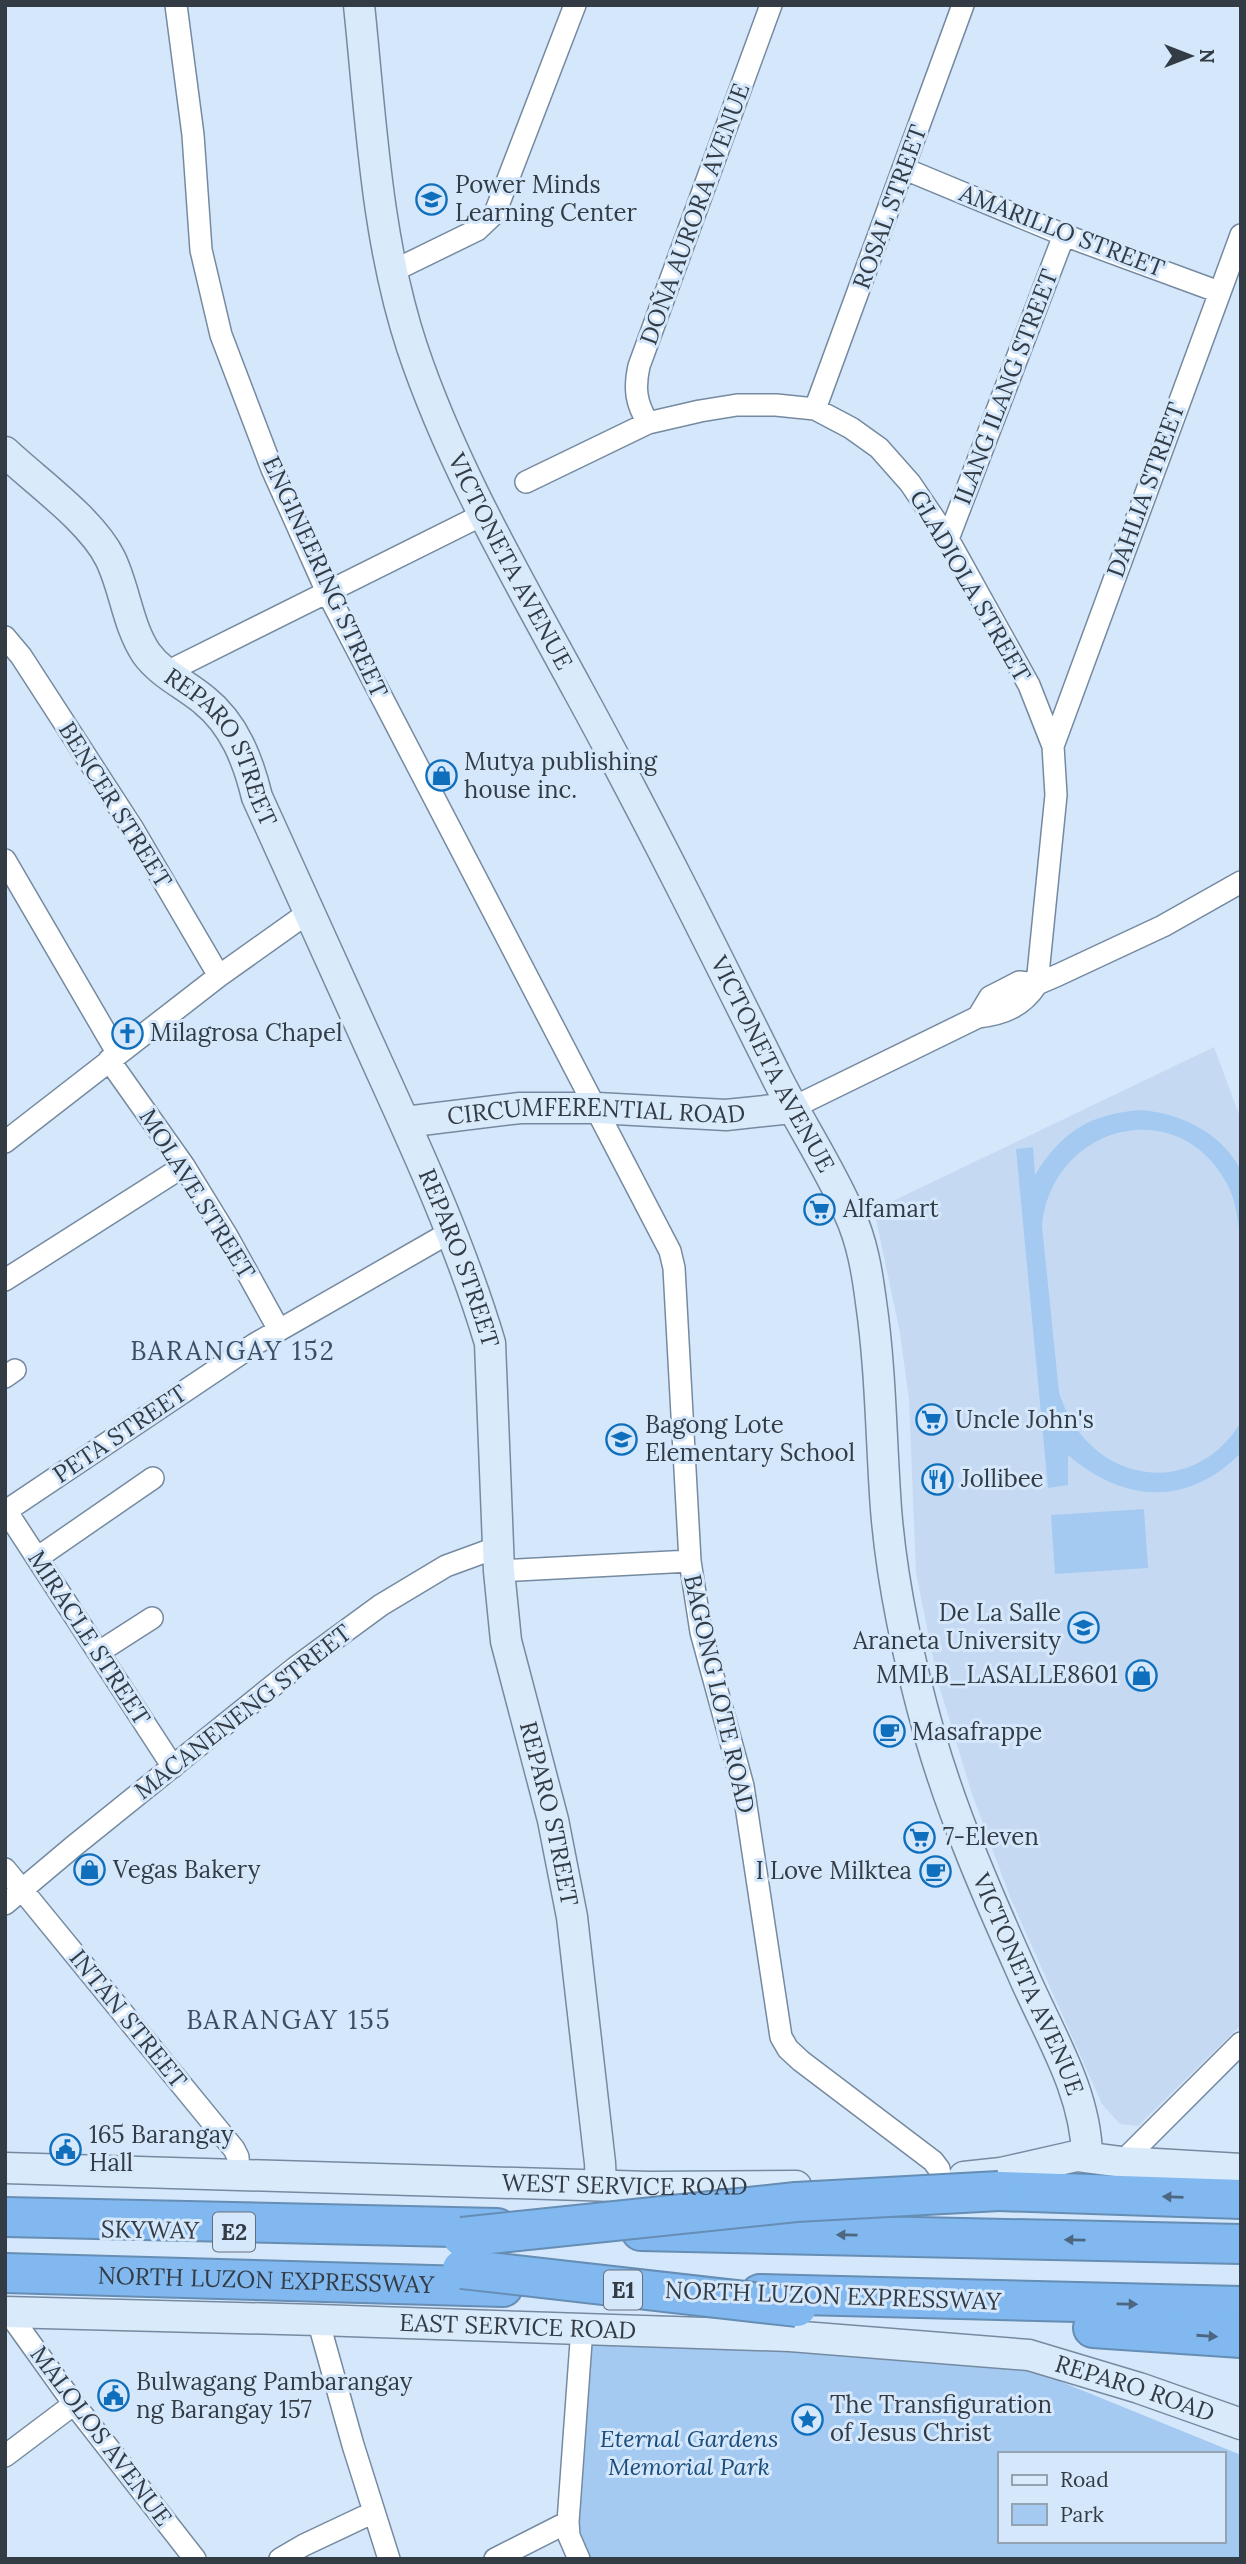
<svg xmlns="http://www.w3.org/2000/svg" width="1246" height="2564" font-family="Lora,serif">
<rect width="100%" height="100%" fill="#d5e7fb"/>
<!-- built -->
<path fill="#c5daf2" d="M1214 1047 1241 1120V2025L1138 2126 1120 2124 1102 2104 1010 1897 972 1794 938 1682 916 1573 909 1400 900 1333 874 1210Z"/>
<!-- green -->
<path fill="#a4caf2" fill-rule="evenodd" d="M1142 1110C1183 1114 1221 1133 1241 1170V1244C1238 1223 1237 1201 1226 1182 1176 1092 1052 1126 1042 1226L1059 1392C1085 1481 1191 1504 1241 1422V1453C1187 1507 1124 1503 1068 1455V1485L1048 1488 1016 1149 1033 1147 1035 1175C1061 1132 1091 1113 1142 1110Z
M1144 1509 1148 1568 1055 1574 1051 1515Z
M590 2343 758 2350 1020 2365 1241 2455V2559H585L579 2538 578 2507ZM999 2454H1223V2541H999Z"/>
<g fill="none" stroke-linecap="round" stroke-linejoin="round">
<defs>
<path id="street" d="M176 5 193 135 201 250 221 335 272 469 327 592 670 1251 674 1268 690 1561 701 1632 743 1786 781 2037 788 2049 801 2061 933 2161 939 2169 941 2179
M905 169 1064 235 1219 292
M393 271 477 230 495 213 575 5
M815 409 963 5
M648 423C636 403 634 389 639 366L771 5
M526 482 648 423 700 411 737 405H776L815 409 851 428 879 448 910 483 948 539 1029 685 1053 746 1056 795 1037 984C1023 1006 1004 1014 978 1017L792 1108
M948 539 1064 235
M5 637 21 656 133 829 219 976
M165 673 484 514
M1053 746 1241 235
M5 860 118 1054
M978 1017 990 997 1000 992 1019 982 1037 984 1058 975 1163 926 1241 882
M109 1060 184 1166 227 1236 279 1330
M5 1142 219 976 309 912
M5 1280 184 1166
M5 1377 15 1370
M5 1509 173 1767
M6 1511 255 1344 452 1231
M37 1558 153 1478
M499 1571 690 1561
M99 1652 152 1618
M5 1869 234 2149 238 2157 239 2174
M5 1904 74 1846 295 1668 381 1605 446 1566 498 1547
M1122 2162 1241 2043
M8 2312 74 2404 195 2559
M318 2320 353 2445 389 2559
M5 2456 74 2404
M280 2559 304 2545 374 2512
M495 2559 568 2522
M579 2559 569 2536 568 2522 582 2328"/>
<g id="secondary">
<path id="s1" d="M359 5C371 119 376 238 412 347 452 467 518 579 578 690 648 818 713 949 778 1080 801 1125 829 1167 849 1213 862 1241 867 1271 871 1302 881 1371 881 1440 886 1509 892 1585 909 1662 930 1736 953 1816 988 1896 1022 1972 1047 2031 1086 2090 1087 2156"/>
<path id="s2" d="M5 452C37 482 91 520 110 558 125 588 127 624 146 653 161 674 185 684 204 700 234 724 248 760 257 797 297 885 337 974 377 1062 419 1154 461 1246 490 1343L499 1571 506 1641 553 1820 572 1917 600 2163 601 2185"/>
<path id="s3" d="M405 1122 520 1108H597L726 1115 792 1108"/>
<path id="s4" d="M5 2168 649 2187 796 2186"/>
<path d="M964 2177 1001 2173 1076 2156 1122 2162 1241 2169"/>
<path id="s5" d="M5 2312 318 2320 790 2336 1029 2355 1139 2388 1241 2424"/>
</g>
<g id="highway">
<path d="M999 2191 1241 2199"/>
<path d="M5 2217 497 2228"/>
<path d="M641 2231 1241 2244"/>
<path id="s6" d="M5 2273 503 2287"/>
<path d="M760 2294 1241 2306"/>
<path d="M1093 2328 1241 2338"/>
</g>
</defs>
<!-- street casing -->
<use href="#street" stroke="#758aa0" stroke-width="24"/>
<!-- secondary casing -->
<use href="#secondary" stroke="#758aa0" stroke-width="33"/>
<!-- highway casing -->
<use href="#highway" stroke="#668db4" stroke-width="42"/>
<!-- street -->
<use href="#street" stroke="#fff" stroke-width="21"/>
<!-- secondary -->
<use href="#secondary" stroke="#d9eafa" stroke-width="30"/>
<!-- highway -->
<use href="#highway" stroke="#81b8f0" stroke-width="38"/>
<defs>
<path id="highway-bridge" d="M462 2237 796 2202 999 2191
M462 2269 797 2307"/>
</defs>
<!-- highway-bridge casing -->
<use href="#highway-bridge" stroke="#668db4" stroke-width="42" stroke-linecap="butt"/>
<!-- highway-bridge -->
<use href="#highway-bridge" stroke="#81b8f0" stroke-width="38"/>
</g>
<!-- one-way arrows -->
<defs><path id="oneway-solid" d="M-6-.8H1V-3.2L6.5 0L1 3.2V.8H-6Z" transform="scale(1.75)"/></defs>
<g fill="#4e6781">
<use href="#oneway-solid" transform="translate(1173 2197) rotate(-178)"/>
<use href="#oneway-solid" transform="translate(847 2235) rotate(-179)"/>
<use href="#oneway-solid" transform="translate(1075 2240) rotate(-179)"/>
<use href="#oneway-solid" transform="translate(1127 2304) rotate(1)"/>
<use href="#oneway-solid" transform="translate(1207 2336) rotate(4)"/>
</g>
<!-- icons -->
<defs>
<symbol id="school-ring" viewBox="-11 -11 22 22"><circle r="9.5" fill="#d5e7fb" stroke="#0f6fbc" stroke-width="1.5"/><path d="M0-5L7-2L0 1L-7-2ZM-4 1L0 2.5L4 1V4Q0 6-4 4Z" fill="#0f6fbc"/></symbol>
<symbol id="shop-ring" viewBox="-11 -11 22 22"><circle r="9.5" fill="#d5e7fb" stroke="#0f6fbc" stroke-width="1.5"/><path d="M-5-2.5h2.3a2.7 3.5 0 0 1 5.4 0H5L5.5 6h-11ZM-1.5-2.5h3a1.5 2.3 0 0 0-3 0Z" fill="#0f6fbc"/></symbol>
<symbol id="church-ring" viewBox="-11 -11 22 22"><circle r="9.5" fill="#d5e7fb" stroke="#0f6fbc" stroke-width="1.5"/><path d="M-1.2-6h2.4v3.5h3.3v2.4h-3.3V6h-2.4V-.1h-3.3v-2.4h3.3Z" fill="#0f6fbc"/></symbol>
<symbol id="supermarket-ring" viewBox="-11 -11 22 22"><circle r="9.5" fill="#d5e7fb" stroke="#0f6fbc" stroke-width="1.5"/><path d="M-6-5.5h2.5l.6 2H6L4.5 2H-2.5L-4.4-4H-6ZM-1.5 3.2a1.3 1.3 0 1 0 .1 0ZM3 3.2a1.3 1.3 0 1 0 .1 0Z" fill="#0f6fbc"/></symbol>
<symbol id="restaurant-ring" viewBox="-11 -11 22 22"><circle r="9.5" fill="#d5e7fb" stroke="#0f6fbc" stroke-width="1.5"/><path d="M-5-6h1v4h1v-4h1v4h1v-4h1v5L-1.5 .5V6h-2V.5L-5-1ZM5-6V6H3V1.5H1.5Q1.5-4 5-6Z" fill="#0f6fbc"/></symbol>
<symbol id="university-ring" viewBox="-11 -11 22 22"><circle r="9.5" fill="#d5e7fb" stroke="#0f6fbc" stroke-width="1.5"/><path d="M0-5L7-2L0 1L-7-2ZM-4 1L0 2.5L4 1V4Q0 6-4 4Z" fill="#0f6fbc"/></symbol>
<symbol id="cafe-ring" viewBox="-11 -11 22 22"><circle r="9.5" fill="#d5e7fb" stroke="#0f6fbc" stroke-width="1.5"/><path d="M-5.5-4.5H6V0H3Q3 3.5 0 3.5H-2.5Q-5.5 3.5-5.5 0ZM3-3.2v2h1.7v-2ZM-6 4.5H4V6H-6Z" fill="#0f6fbc"/></symbol>
<symbol id="civic-ring" viewBox="-11 -11 22 22"><circle r="9.5" fill="#d5e7fb" stroke="#0f6fbc" stroke-width="1.5"/><path d="M-.6-6.5H3V-4.5H.6V-3L4-1V1h2V6H-6V1h2V-1L-.6-3ZM-1.2 2.5V6h2.4V2.5Z" fill="#0f6fbc"/></symbol>
<symbol id="sight-ring" viewBox="-11 -11 22 22"><circle r="9.5" fill="#d5e7fb" stroke="#0f6fbc" stroke-width="1.5"/><path d="M0-6L1.8-2.2L6-1.7L2.9 1.2L3.7 5.4L0 3.3L-3.7 5.4L-2.9 1.2L-6-1.7L-1.8-2.2Z" fill="#0f6fbc"/></symbol>
</defs>
<g fill-rule="evenodd">
<use href="#school-ring" x="414" y="182" width="35" height="35"/>
<use href="#shop-ring" x="424" y="758" width="35" height="35"/>
<use href="#church-ring" x="110" y="1016" width="35" height="35"/>
<use href="#supermarket-ring" x="802" y="1192" width="35" height="35"/>
<use href="#supermarket-ring" x="914" y="1402" width="35" height="35"/>
<use href="#school-ring" x="604" y="1422" width="35" height="35"/>
<use href="#restaurant-ring" x="920" y="1462" width="35" height="35"/>
<use href="#university-ring" x="1066" y="1610" width="35" height="35"/>
<use href="#shop-ring" x="1124" y="1658" width="35" height="35"/>
<use href="#cafe-ring" x="872" y="1714" width="35" height="35"/>
<use href="#supermarket-ring" x="902" y="1820" width="35" height="35"/>
<use href="#shop-ring" x="72" y="1852" width="35" height="35"/>
<use href="#cafe-ring" x="918" y="1854" width="35" height="35"/>
<use href="#civic-ring" x="48" y="2132" width="35" height="35"/>
<use href="#civic-ring" x="96" y="2378" width="35" height="35"/>
<use href="#sight-ring" x="790" y="2402" width="35" height="35"/>
</g>
<g text-anchor="middle" stroke-width="6" stroke-linejoin="round" paint-order="stroke">
<!-- shield labels -->
<g fill="#d5e7fb" stroke="#646f7c" stroke-width="2">
<rect x="213" y="2212.5" width="42" height="39" rx="5"/>
<rect x="604" y="2270.5" width="38" height="39" rx="5"/>
</g>
<g font-size="23" font-weight="bold" fill="#333c45">
<text x="234" y="2240">E2</text>
<text x="623" y="2298">E1</text>
</g>
<!-- poi labels -->
<g font-size="24" fill="#333c45" stroke="#d5e7fb" text-anchor="start">
<text x="455" y="193">Power Minds<tspan x="455" dy="28">Learning Center</tspan></text>
<text x="464" y="770">Mutya publishing<tspan x="464" dy="28">house inc.</tspan></text>
<text x="150" y="1041">Milagrosa Chapel</text>
<text x="843" y="1217">Alfamart</text>
<text x="955" y="1428">Uncle John's</text>
<text x="645" y="1433">Bagong Lote<tspan x="645" dy="28">Elementary School</tspan></text>
<text x="961" y="1487">Jollibee</text>
<text x="1061" y="1621" text-anchor="end">De La Salle<tspan x="1061" dy="28">Araneta University</tspan></text>
<text x="1118" y="1683" text-anchor="end">MMLB_LASALLE8601</text>
<text x="912" y="1740">Masafrappe</text>
<text x="943" y="1845">7-Eleven</text>
<text x="113" y="1878">Vegas Bakery</text>
<text x="912" y="1879" text-anchor="end">I Love Milktea</text>
<text x="89" y="2143">165 Barangay<tspan x="89" dy="28">Hall</tspan></text>
<text x="136" y="2390">Bulwagang Pambarangay<tspan x="136" dy="28">ng Barangay 157</tspan></text>
<text x="830" y="2413">The Transfiguration<tspan x="830" dy="28">of Jesus Christ</tspan></text>
</g>
<!-- street labels -->
<g font-size="24" fill="#333c45" stroke="#d5e7fb">
<text transform="translate(890 207) rotate(-70)" y="8">ROSAL STREET</text>
<text transform="translate(695 214) rotate(-70)" y="8">DOÑA AURORA AVENUE</text>
<text transform="translate(1062 231) rotate(21)" y="8">AMARILLO STREET</text>
<text transform="translate(1006 387) rotate(-69)" y="8">ILANG ILANG STREET</text>
<text transform="translate(1146 490) rotate(-70)" y="8">DAHLIA STREET</text>
<text dy="8" stroke="none"><textPath href="#s1" startOffset="583">VICTONETA AVENUE</textPath></text>
<text transform="translate(325 577) rotate(65)" y="8">ENGINEERING STREET</text>
<text transform="translate(970 586) rotate(60)" y="8">GLADIOLA STREET</text>
<text dy="8" stroke="none"><textPath href="#s2" startOffset="376">REPARO STREET</textPath></text>
<text transform="translate(115 805) rotate(58)" y="8">BENCER STREET</text>
<text dy="8" stroke="none"><textPath href="#s1" startOffset="1150">VICTONETA AVENUE</textPath></text>
<text dy="8" stroke="none"><textPath href="#s3" startOffset="192">CIRCUMFERENTIAL ROAD</textPath></text>
<text transform="translate(197 1194) rotate(58)" y="8">MOLAVE STREET</text>
<text dy="8" stroke="none"><textPath href="#s2" startOffset="943">REPARO STREET</textPath></text>
<text transform="translate(120 1434) rotate(-34)" y="8">PETA STREET</text>
<text transform="translate(89 1638) rotate(57)" y="8">MIRACLE STREET</text>
<text transform="translate(719 1694) rotate(77)" y="8">BAGONG LOTE ROAD</text>
<text transform="translate(243 1712) rotate(-38)" y="8">MACANENENG STREET</text>
<text dy="8" stroke="none"><textPath href="#s2" startOffset="1510">REPARO STREET</textPath></text>
<text dy="8" stroke="none"><textPath href="#s1" startOffset="2116">VICTONETA AVENUE</textPath></text>
<text transform="translate(128 2019) rotate(51)" y="8">INTAN STREET</text>
<text dy="8" stroke="none"><textPath href="#s4" startOffset="620">WEST SERVICE ROAD</textPath></text>
<text transform="translate(150 2230) rotate(1)" y="8">SKYWAY</text>
<text dy="8" stroke="none"><textPath href="#s6" startOffset="261">NORTH LUZON EXPRESSWAY</textPath></text>
<text transform="translate(833 2296) rotate(2)" y="8">NORTH LUZON EXPRESSWAY</text>
<text dy="8" stroke="none"><textPath href="#s5" startOffset="513">EAST SERVICE ROAD</textPath></text>
<text dy="8" stroke="none"><textPath href="#s5" startOffset="1136">REPARO ROAD</textPath></text>
<text transform="translate(101 2436) rotate(53)" y="8">MALOLOS AVENUE</text>
</g>
<!-- park labels -->
<g font-size="24" font-style="italic" fill="#1a4d7c" stroke="#d5e7fb">
<text x="689" y="2447">Eternal Gardens<tspan x="689" dy="28">Memorial Park</tspan></text>
</g>
<!-- neighbourhood labels -->
<g font-size="26" letter-spacing="2" fill="#3b4e62" stroke="#d5e7fb">
<text x="233" y="1360">BARANGAY 152</text>
<text x="289" y="2029">BARANGAY 155</text>
</g>
</g>
<!-- border -->
<rect width="1246" height="2564" fill="none" stroke="#333c45" stroke-width="14"/>
<!-- legend -->
<rect x="998" y="2452" width="228" height="91" fill="#d5e7fb" stroke="#94a3b2" stroke-width="2"/>
<rect x="1012" y="2475" width="35" height="10" fill="#d9eafa" stroke="#94a3b2" stroke-width="2"/>
<text x="1060" y="2487" font-size="21" fill="#333c45">Road</text>
<rect x="1012" y="2504" width="35" height="21" fill="#a4caf2" stroke="#94a3b2" stroke-width="2"/>
<text x="1060" y="2522" font-size="21" fill="#333c45">Park</text>
<!-- north arrow -->
<g transform="translate(1190 56) rotate(90)" stroke="#d5e7fb" stroke-width="5" paint-order="stroke">
<path d="M0-5L12 26L0 18L-12 26Z" fill="#333c45"/>
<text y="-10" font-size="19" font-weight="bold" text-anchor="middle" fill="#333c45">N</text>
</g>
</svg>
